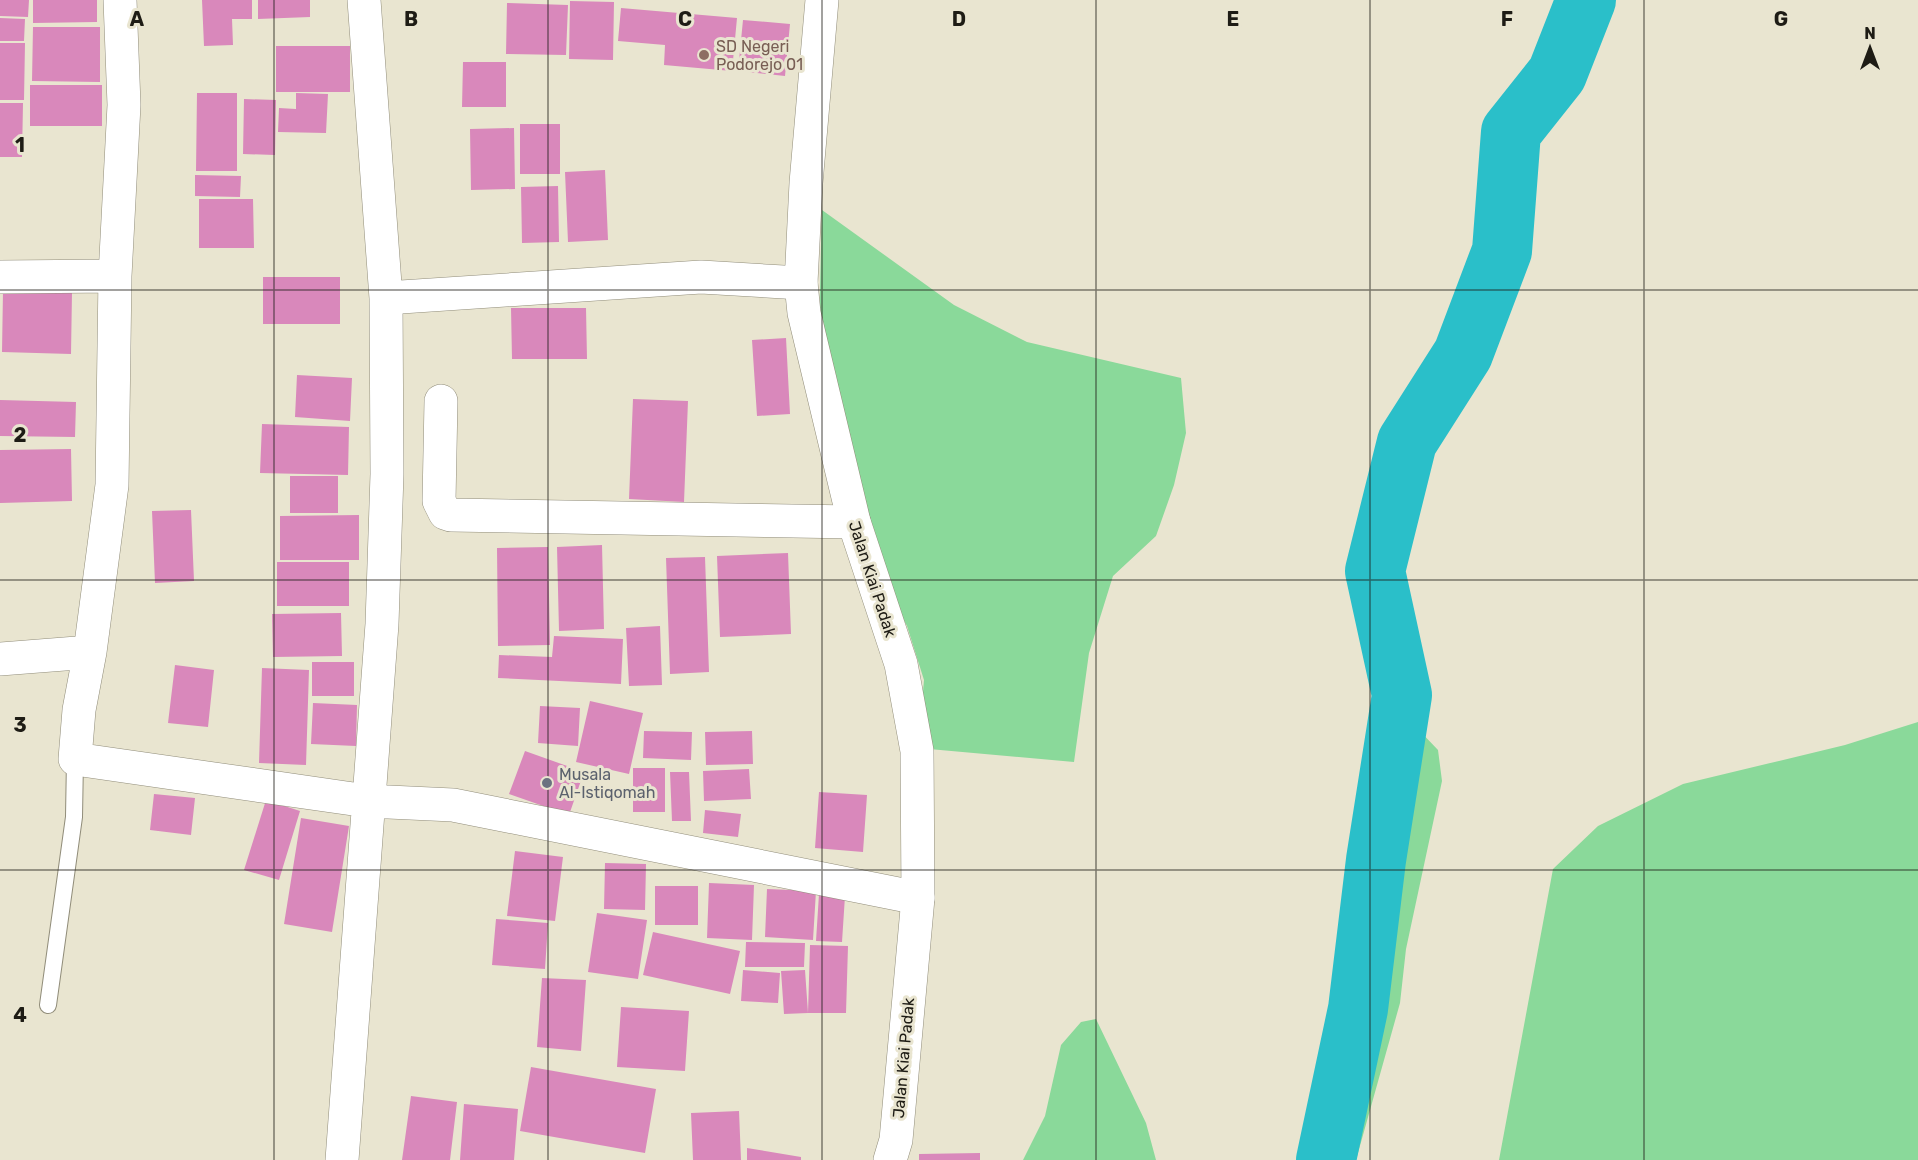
<svg xmlns="http://www.w3.org/2000/svg" width="1918" height="1160" viewBox="0 0 1918 1160" font-family="Rubik,sans-serif">
<rect width="100%" height="100%" fill="#e9e5d0"/>
<!-- green -->
<path fill="#8ad99a" d="M822,210L954,305L1027,342L1181,378L1186,433L1174,485L1156,536L1113,576L1089,653L1074,762L918,748L924,680L907,626L882,581L818,367Z
M1918,722V1160H1499L1553,869L1598,826L1683,784L1845,745Z
M1416,727L1438,750L1442,781L1406,949L1400,1003L1356,1160H1307L1343,999L1372,801Z
M1096,1019L1146,1123L1156,1160H1023L1045,1116L1061,1045L1081,1022Z"/>
<g fill="none" stroke-linecap="round" stroke-linejoin="round">
<!-- river -->
<path stroke="#2abfc9" stroke-width="60" d="M1326,1160L1358,1009L1376,860L1402,695L1375,571L1407,442L1463,354L1502,251L1511,132L1557,74L1586,0"/>
</g>
<!-- building -->
<path fill="#d988bb" d="M0,0H29L28,17L0,16Z
M33,0H97V22L33,23Z
M202,0H252V19H232L233,45L204,46Z
M258,0H310V17L258,19Z
M570,1L614,2L613,60L569,59Z
M507,3L568,5L566,55L506,54Z
M621,8L737,18L732,71L664,65L665,45L618,41Z
M0,18L25,19L24,41H0Z
M743,20L790,24L785,76L738,71Z
M33,27H100V82L32,81Z
M0,43H25L24,100H0Z
M276,46H350V92H276Z
M463,62H506V107H462Z
M30,85H102V126H30Z
M197,93H237V171H196Z
M296,93L328,94L326,133L278,132L279,108L296,109Z
M244,99L276,100L275,155L243,154Z
M0,103H23L22,157H0Z
M520,124H560V174H520Z
M514,128L515,189L471,190L470,129Z
M605,170L608,240L568,242L565,172Z
M195,175L241,176L240,197L195,196Z
M558,186L559,242L522,243L521,187Z
M199,199H253L254,248H199Z
M263,277H340V324H263Z
M3,291L72,292L71,354L2,352Z
M511,308H586L587,359H512Z
M786,338L790,414L757,416L752,340Z
M297,375L352,378L350,421L295,417Z
M633,399L688,401L684,502L629,499Z
M0,400L76,402L75,437L0,436Z
M262,424L349,427L348,475L260,473Z
M71,449L72,501L0,503V450Z
M290,476H338V513H290Z
M191,510L194,581L155,583L152,511Z
M359,515V560H280V516Z
M602,545L604,629L559,631L557,547Z
M548,547L550,645L498,646L497,548Z
M788,553L791,634L720,637L717,556Z
M705,557L709,672L670,674L666,558Z
M277,562H349V606H277Z
M341,613L342,656L273,657L272,614Z
M660,626L662,685L629,686L626,628Z
M554,636L623,639L621,684L498,678L499,655L552,657Z
M312,662H354V696H312Z
M175,665L214,670L208,727L168,723Z
M262,668L309,670L306,765L259,763Z
M590,701L643,713L629,774L576,762Z
M313,703L357,705L356,746L311,744Z
M540,706L580,708L578,746L538,743Z
M644,731L692,732L691,760L643,758Z
M752,731L753,764L706,765L705,732Z
M525,751L584,772L569,815L509,794Z
M633,768H665V812H633Z
M749,769L751,799L704,801L703,771Z
M670,772H689L691,821H672Z
M819,792L867,795L863,852L815,848Z
M154,794L195,798L191,835L150,830Z
M266,800L300,811L279,880L244,870Z
M705,810L741,814L738,837L703,833Z
M301,818L349,826L332,932L284,924Z
M515,851L563,857L555,921L507,916Z
M605,863L646,864L645,910L604,909Z
M709,883L754,885L752,940L707,938Z
M655,886H698V925H655Z
M767,889L816,891L813,940L765,937Z
M819,894L845,896L842,942L816,941Z
M597,913L647,920L638,979L588,972Z
M496,919L548,923L545,969L492,965Z
M653,932L740,951L730,994L643,975Z
M746,942L805,943L804,967H745Z
M810,945L848,946L846,1013H808Z
M743,970L780,973L778,1003L741,1001Z
M805,970L808,1013L784,1014L781,971Z
M542,978L586,980L581,1051L537,1047Z
M621,1007L689,1011L685,1071L617,1067Z
M531,1067L656,1089L645,1153L520,1131Z
M411,1096L457,1102L450,1160H402Z
M464,1104L518,1109L514,1160H460Z
M739,1111L741,1160H693L691,1113Z
M747,1148L801,1157V1160H747Z
M980,1153V1160H919V1154Z"/>
<g fill="none" stroke-linecap="round" stroke-linejoin="round">
<!-- service casing -->
<g stroke="#918d7a" stroke-width="18">
<path id="service" d="M48,1005L74,817L75,759"/>
</g>
<!-- minor casing -->
<g stroke="#918d7a" stroke-width="34">
<path id="minor" d="M120,0L124,105L115,276L112,485L90,652L79,710L75,759L367,801L453,805L918,898
M0,277L115,276
M386,298L701,277L801,283
M441,401L439,501L445,513L451,515L854,522
M0,659L90,652
M342,1160L382,624L387,474L386,298L364,0"/>
</g>
<!-- tertiary casing -->
<g stroke="#918d7a" stroke-width="34">
<path id="tertiary" d="M822,0L806,183L801,283L804,313L854,522L901,664L917,751L918,898L896,1140L890,1160"/>
</g>
<!-- service -->
<use href="#service" stroke="#fff" stroke-width="16"/>
<!-- minor -->
<use href="#minor" stroke="#fff" stroke-width="33"/>
<!-- tertiary -->
<use href="#tertiary" stroke="#fff" stroke-width="33"/>
</g>
<!-- grid -->
<path fill="none" stroke="#1e1c15" stroke-width="1.5" stroke-opacity="0.55" d="M274,0V1160M548,0V1160M822,0V1160M1096,0V1160M1370,0V1160M1644,0V1160M0,290H1918M0,580H1918M0,870H1918"/>
<!-- markers -->
<circle fill="#8d6e63" stroke="#e9e5d0" stroke-width="2" cx="704" cy="55" r="6"/>
<circle fill="#6b7280" stroke="#e9e5d0" stroke-width="2" cx="547" cy="783" r="6"/>
<g text-anchor="middle" stroke-width="6" stroke-linejoin="round" paint-order="stroke">
<!-- education labels -->
<g font-size="16" fill="#785e54" stroke="#e9e5d0" text-anchor="start">
<text x="716" y="52">SD Negeri<tspan x="716" dy="18">Podorejo 01</tspan></text>
</g>
<!-- street labels -->
<g font-size="16" fill="#1e1c15" stroke="#e9e5d0">
<text transform="translate(873 579) rotate(72)" y="6">Jalan Kiai Padak</text>
<text transform="translate(903 1058) rotate(-85)" y="6">Jalan Kiai Padak</text>
</g>
<!-- worship labels -->
<g font-size="16" fill="#5b616d" stroke="#e9e5d0" text-anchor="start">
<text x="559" y="780">Musala<tspan x="559" dy="18">Al-Istiqomah</tspan></text>
</g>
</g>
<g font-size="20" text-anchor="middle" font-weight="bold" fill="#1e1c15" stroke="#e9e5d0" stroke-width="6" stroke-linejoin="round" paint-order="stroke">
<text x="137" y="26">A</text>
<text x="411" y="26">B</text>
<text x="685" y="26">C</text>
<text x="959" y="26">D</text>
<text x="1233" y="26">E</text>
<text x="1507" y="26">F</text>
<text x="1781" y="26">G</text>
<text x="20" y="152">1</text>
<text x="20" y="442">2</text>
<text x="20" y="732">3</text>
<text x="20" y="1022">4</text>
</g>
<!-- north arrow -->
<g transform="translate(1870 48)" stroke="#e9e5d0" stroke-width="4.5" paint-order="stroke">
<path d="M0-4.5L10 22L0 15L-10 22Z" fill="#1e1c15"/>
<text y="-9" font-size="16" font-weight="bold" text-anchor="middle" fill="#1e1c15">N</text>
</g>
</svg>
